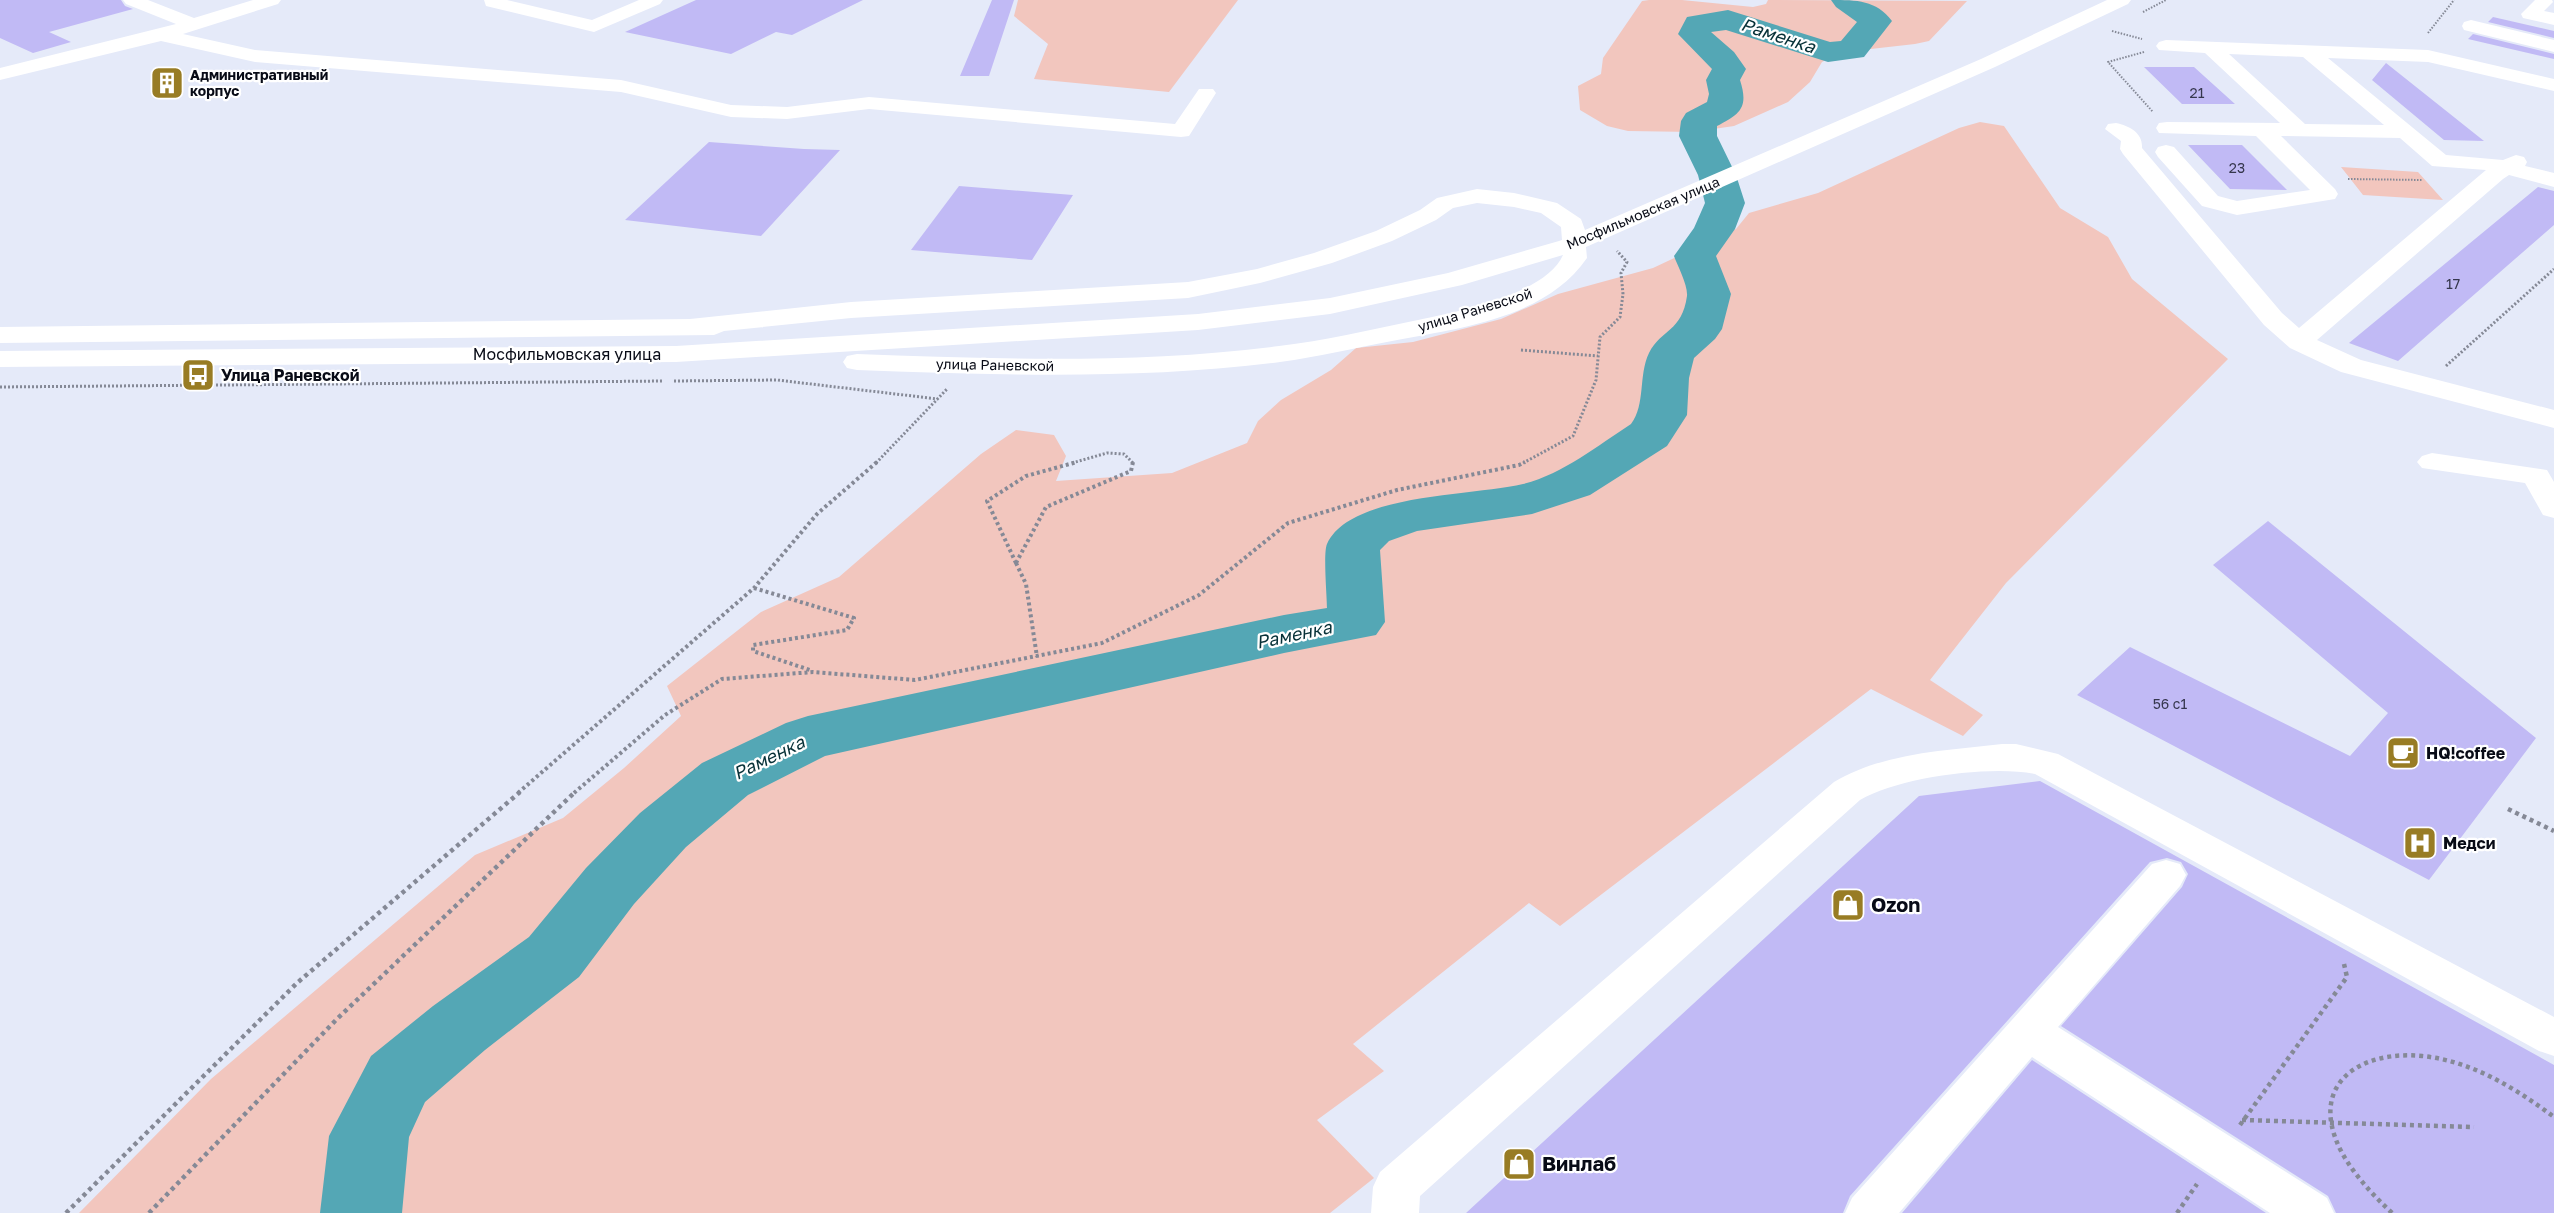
<svg xmlns="http://www.w3.org/2000/svg" width="2554" height="1213" viewBox="0 0 2554 1213" font-family="'Golos Text',sans-serif">
<rect width="100%" height="100%" fill="#e5eaf9"/>
<!-- green -->
<path fill="#f2c6be" d="M1018,0H1238L1169,92L1034,79L1048,44L1014,16Z
M1649,0H1682L1753,7L1766,4L1768,0L1967,1L1929,41L1915,44L1844,52L1832,57L1822,62L1810,82L1788,102L1734,126L1693,132L1628,131L1607,126L1580,110L1578,86L1601,74L1603,58L1642,1Z
M1980,122L2004,126L2060,208L2108,237L2132,279L2228,359L2006,583L1930,680L1983,715L1963,736L1871,689L1560,926L1529,903L1353,1044L1384,1071L1317,1120L1374,1178L1330,1213H79L211,1079L475,855L563,818L624,768L681,716L667,686L761,612L839,577L981,454L1016,430L1054,435L1066,456L1056,481L1172,473L1247,443L1258,421L1281,400L1331,370L1356,348L1413,342L1501,319L1558,294L1653,268L1736,229L1749,213L1818,193L1959,128Z
M2341,167L2418,172L2443,200L2363,195Z"/>
<g fill="none" stroke-linecap="round" stroke-linejoin="round">
<!-- river -->
<path fill="#54a7b5" fill-rule="evenodd" d="M1831,0C1857,0 1876,0 1892,21L1864,57L1828,62L1726,30L1711,32L1734,52L1746,69L1740,80C1749,108 1740,114 1717,126V136L1736,175L1745,203L1735,229L1716,256L1731,294L1722,329L1715,339L1694,358L1689,378L1687,415L1667,446L1590,495L1532,514L1417,531L1389,541L1380,550L1385,622L1376,635L1284,653L825,756L748,795L686,847L634,904L579,977L485,1050L425,1102L409,1137L402,1213H320L329,1136L371,1056L433,1006L529,937L586,868L640,813L702,763L786,723L808,716L1284,615L1327,608C1327,596 1323,553 1327,544C1350,493 1474,496 1523,484C1563,474 1597,446 1631,424C1646,404 1638,376 1649,353C1661,329 1682,332 1687,296C1688,285 1678,267 1674,256L1694,228L1705,203L1698,175L1679,136L1681,121L1686,113L1707,102L1709,94L1706,80L1712,69L1678,34L1687,17L1728,10L1830,42L1841,41L1857,22L1836,7Z"/>
</g>
<!-- building -->
<path fill="#c1baf5" d="M0,0H121L125,6L133,9L49,32L71,42L33,53L0,38Z
M696,0H863L792,35L776,32L731,54L625,32Z
M992,0H1014L989,76H960Z
M2493,17L2554,31V38L2488,22Z
M2473,34L2554,54V59L2468,39Z
M2386,63L2484,141L2444,140L2372,80Z
M2144,67H2194L2235,104H2182Z
M709,142L804,149L840,150L761,236L625,220Z
M2188,145H2242L2287,190L2230,189Z
M959,186L1073,195L1032,260L911,250Z
M2538,187L2554,191V225L2398,361L2349,343Z
M2268,521L2536,738L2429,880L2077,695L2130,647L2350,756L2388,713L2213,565Z
M2040,781L2554,1065V1213H2336L2328,1196L2061,1026L2182,887L2188,874L2181,862L2167,858L2150,862L1850,1196L1843,1213H1466L1919,796Z
M2032,1060L2266,1213H1902Z"/>
<g fill="none" stroke-linecap="round" stroke-linejoin="round">
<!-- path-far3 -->
<path stroke="#858996" stroke-width="2" stroke-dasharray="1.5 1.5" stroke-linecap="butt" d="M2143,12L2166,0
M2112,31L2142,39
M2428,33L2454,0
M2144,52L2108,62L2153,112
M2348,179L2422,180"/>
<!-- path-far2 -->
<path stroke="#858996" stroke-width="3" stroke-dasharray="2 2" stroke-linecap="butt" d="M1521,350L1598,356
M2446,366L2554,269
M674,381L777,380L938,399
M0,387L664,381
M876,463L947,389
M1072,463L1107,453L1124,454L1133,463
M1523,463L1573,436L1596,380L1600,337L1620,317L1623,294L1621,273L1627,262L1617,251"/>
<!-- path-far1 -->
<path stroke="#858996" stroke-width="4" stroke-dasharray="3 3" stroke-linecap="butt" d="M1016,563L1026,584L1037,657
M1016,563L987,501L1026,476L1077,462
M1016,563L1046,507L1131,471L1133,462
M754,588L854,618L847,630L753,645V651L810,670
M518,793L754,588L817,514L877,462
M574,793L665,715L722,679L813,672L915,680L1102,643L1199,595L1288,523L1397,490L1519,465L1525,462"/>
<!-- path -->
<path stroke="#858996" stroke-width="4.5" stroke-dasharray="4 4" stroke-linecap="butt" d="M2508,809L2554,831
M2242,1120L2474,1127
M2240,1125L2347,977L2344,964
M66,1213L297,983L520,792
M149,1213L337,1019L575,792
M2177,1213L2197,1184
M2392,1213C2372,1194 2353,1174 2340,1149C2308,1083 2361,1050 2422,1056C2472,1061 2515,1088 2554,1117"/>
<!-- minor -->
<path fill="#fff" fill-rule="evenodd" d="M123,0H148L194,18L253,0H281L278,4L183,34L255,50L621,80L731,105L787,107L869,97L1175,124L1199,89H1213L1216,93L1189,136L1181,137L869,109L787,119L731,117L621,92L255,62L161,41L0,80V68L176,24L126,4Z
M484,0H507L592,20L639,0H663L660,4L594,32L486,6Z
M2107,0H2131L2128,4L1995,67L1586,247L1587,258C1545,319 1459,328 1392,341C1354,348 1318,357 1280,362C1140,380 997,375 857,370L847,368L843,362L847,356L857,354C997,359 1140,364 1279,346C1324,341 1369,330 1413,321C1452,313 1546,295 1563,255L1462,285L1330,314L1198,330L676,362L0,367V351L676,346L1198,314L1330,298L1448,273L1559,241L1562,240L1561,227L1541,213L1514,207L1477,203L1453,208L1436,220L1392,241L1332,263L1260,283L1188,298L851,318L724,331L714,335L0,343V327L690,319L851,302L1188,282L1257,269L1314,253L1376,231L1420,210L1437,198L1477,189L1514,193L1557,203L1581,219L1585,230L1981,59Z
M2535,0H2552L2553,2L2544,11L2554,13V25L2523,18L2521,14Z
M2471,20L2554,40V52L2464,30L2462,26L2464,22Z
M2166,40L2428,50L2554,79V91L2428,62L2328,58L2446,155L2503,160L2516,155L2524,157L2527,162L2525,166L2554,173V187L2509,175L2503,179L2317,340L2361,360L2554,410V428L2341,372L2290,348L2264,325L2123,154L2120,149L2121,141L2105,129L2108,124L2116,123C2130,126 2143,133 2142,148L2282,313L2299,328L2486,170L2432,166L2400,138L2281,136L2335,189L2338,194L2335,199L2237,215L2202,206L2158,157L2155,152L2158,147L2166,145L2174,147L2218,196L2237,201L2310,190L2256,136L2159,133L2156,128L2159,123L2167,122L2280,123L2205,53L2159,50L2156,46L2159,42ZM2229,54L2303,57L2384,125L2305,124Z
M2432,453L2547,470L2554,482V518L2543,515L2525,483L2422,468L2417,462L2422,456Z
M2002,744H2016L2058,754L2554,1017V1056L2539,1051L2035,774C1991,765 1899,777 1860,800L1420,1196L1419,1213H1371L1373,1187L1380,1172L1834,782C1885,752 1945,751 2002,744Z
M2166,860L2180,864L2186,875L2180,886L2058,1027L2327,1198L2334,1213H2270L2032,1057L1899,1213H1845L1852,1198L2152,864Z"/>
</g>
<!-- icons -->
<defs>
<g id="building-square" transform="scale(1.725)"><rect x="-9" y="-9" width="18" height="18" rx="4" fill="#987c24" stroke="#fff"/><path d="M-4-6H4V6H1V3H-1V6H-4ZM-2.5-4.3h1.7v1.8h-1.7ZM.8-4.3h1.7v1.8H.8ZM-2.5-1h1.7V.8h-1.7ZM.8-1h1.7V.8H.8Z" fill="#fff"/></g>
<g id="bus-square" transform="scale(1.725)"><rect x="-9" y="-9" width="18" height="18" rx="4" fill="#987c24" stroke="#fff"/><path d="M-5-6H5V4H4V6H2V4H-2V6H-4V4H-5ZM-3.5-4V0h7V-4ZM-3.5 1.2v1.5H-2V1.2ZM2 1.2v1.5H3.5V1.2Z" fill="#fff"/></g>
<g id="cafe-square" transform="scale(1.725)"><rect x="-9" y="-9" width="18" height="18" rx="4" fill="#987c24" stroke="#fff"/><path d="M-5.5-4.5H6V0H3Q3 3.5 0 3.5H-2.5Q-5.5 3.5-5.5 0ZM3-3.2v2h1.7v-2ZM-6 4.5H4V6H-6Z" fill="#fff"/></g>
<g id="hospital-square" transform="scale(1.725)"><rect x="-9" y="-9" width="18" height="18" rx="4" fill="#987c24" stroke="#fff"/><path d="M-5-5h3v3.5h4V-5h3V5h-3V1.5h-4V5h-3Z" fill="#fff"/></g>
<g id="shop-square" transform="scale(1.725)"><rect x="-9" y="-9" width="18" height="18" rx="4" fill="#987c24" stroke="#fff"/><path d="M-5-2.5h2.3a2.7 3.5 0 0 1 5.4 0H5L5.5 6h-11ZM-1.5-2.5h3a1.5 2.3 0 0 0-3 0Z" fill="#fff"/></g>
</defs>
<g fill-rule="evenodd">
<use href="#building-square" x="167" y="83"/>
<use href="#bus-square" x="198" y="375"/>
<use href="#cafe-square" x="2403" y="753"/>
<use href="#hospital-square" x="2420" y="843"/>
<use href="#shop-square" x="1848" y="905"/>
<use href="#shop-square" x="1519" y="1164"/>
</g>
<g text-anchor="middle" stroke-width="4.5" stroke-linejoin="round" paint-order="stroke">
<!-- far-poi labels -->
<g font-size="14" font-weight="bold" fill="#080b16" stroke="#fff" text-anchor="start">
<text x="190" y="80">Административный<tspan x="190" dy="16">корпус</tspan></text>
</g>
<!-- number labels -->
<g font-size="14" fill="#36374e">
<text x="2197" y="98">21</text>
<text x="2237" y="173">23</text>
<text x="2453" y="289">17</text>
<text x="2170" y="709">56 с1</text>
</g>
<!-- far-street labels -->
<g font-size="14" fill="#080b16" stroke="#fff">
<text transform="translate(1643 213) rotate(-23)" y="5">Мосфильмовская улица</text>
<text transform="translate(1475 310) rotate(-17)" y="5">улица Раневской</text>
<text transform="translate(995 365) rotate(1)" y="5">улица Раневской</text>
</g>
<!-- street labels -->
<g font-size="16" fill="#080b16" stroke="#fff">
<text x="567" y="360">Мосфильмовская улица</text>
</g>
<!-- poi labels -->
<g font-size="16" font-weight="bold" fill="#080b16" stroke="#fff" text-anchor="start">
<text x="221" y="381">Улица Раневской</text>
<text x="2426" y="759">HQ!coffee</text>
<text x="2443" y="849">Медси</text>
</g>
<!-- water labels -->
<g font-size="18" font-style="italic" fill="#063037" stroke="#fff">
<text transform="translate(1778 36) rotate(18)" y="6">Раменка</text>
<text transform="translate(1294 635) rotate(-12)" y="6">Раменка</text>
<text transform="translate(769 758) rotate(-26)" y="6">Раменка</text>
</g>
<!-- near-poi labels -->
<g font-size="20" font-weight="bold" fill="#080b16" stroke="#fff" text-anchor="start">
<text x="1871" y="912">Ozon</text>
<text x="1542" y="1171">Винлаб</text>
</g>
</g>
</svg>
